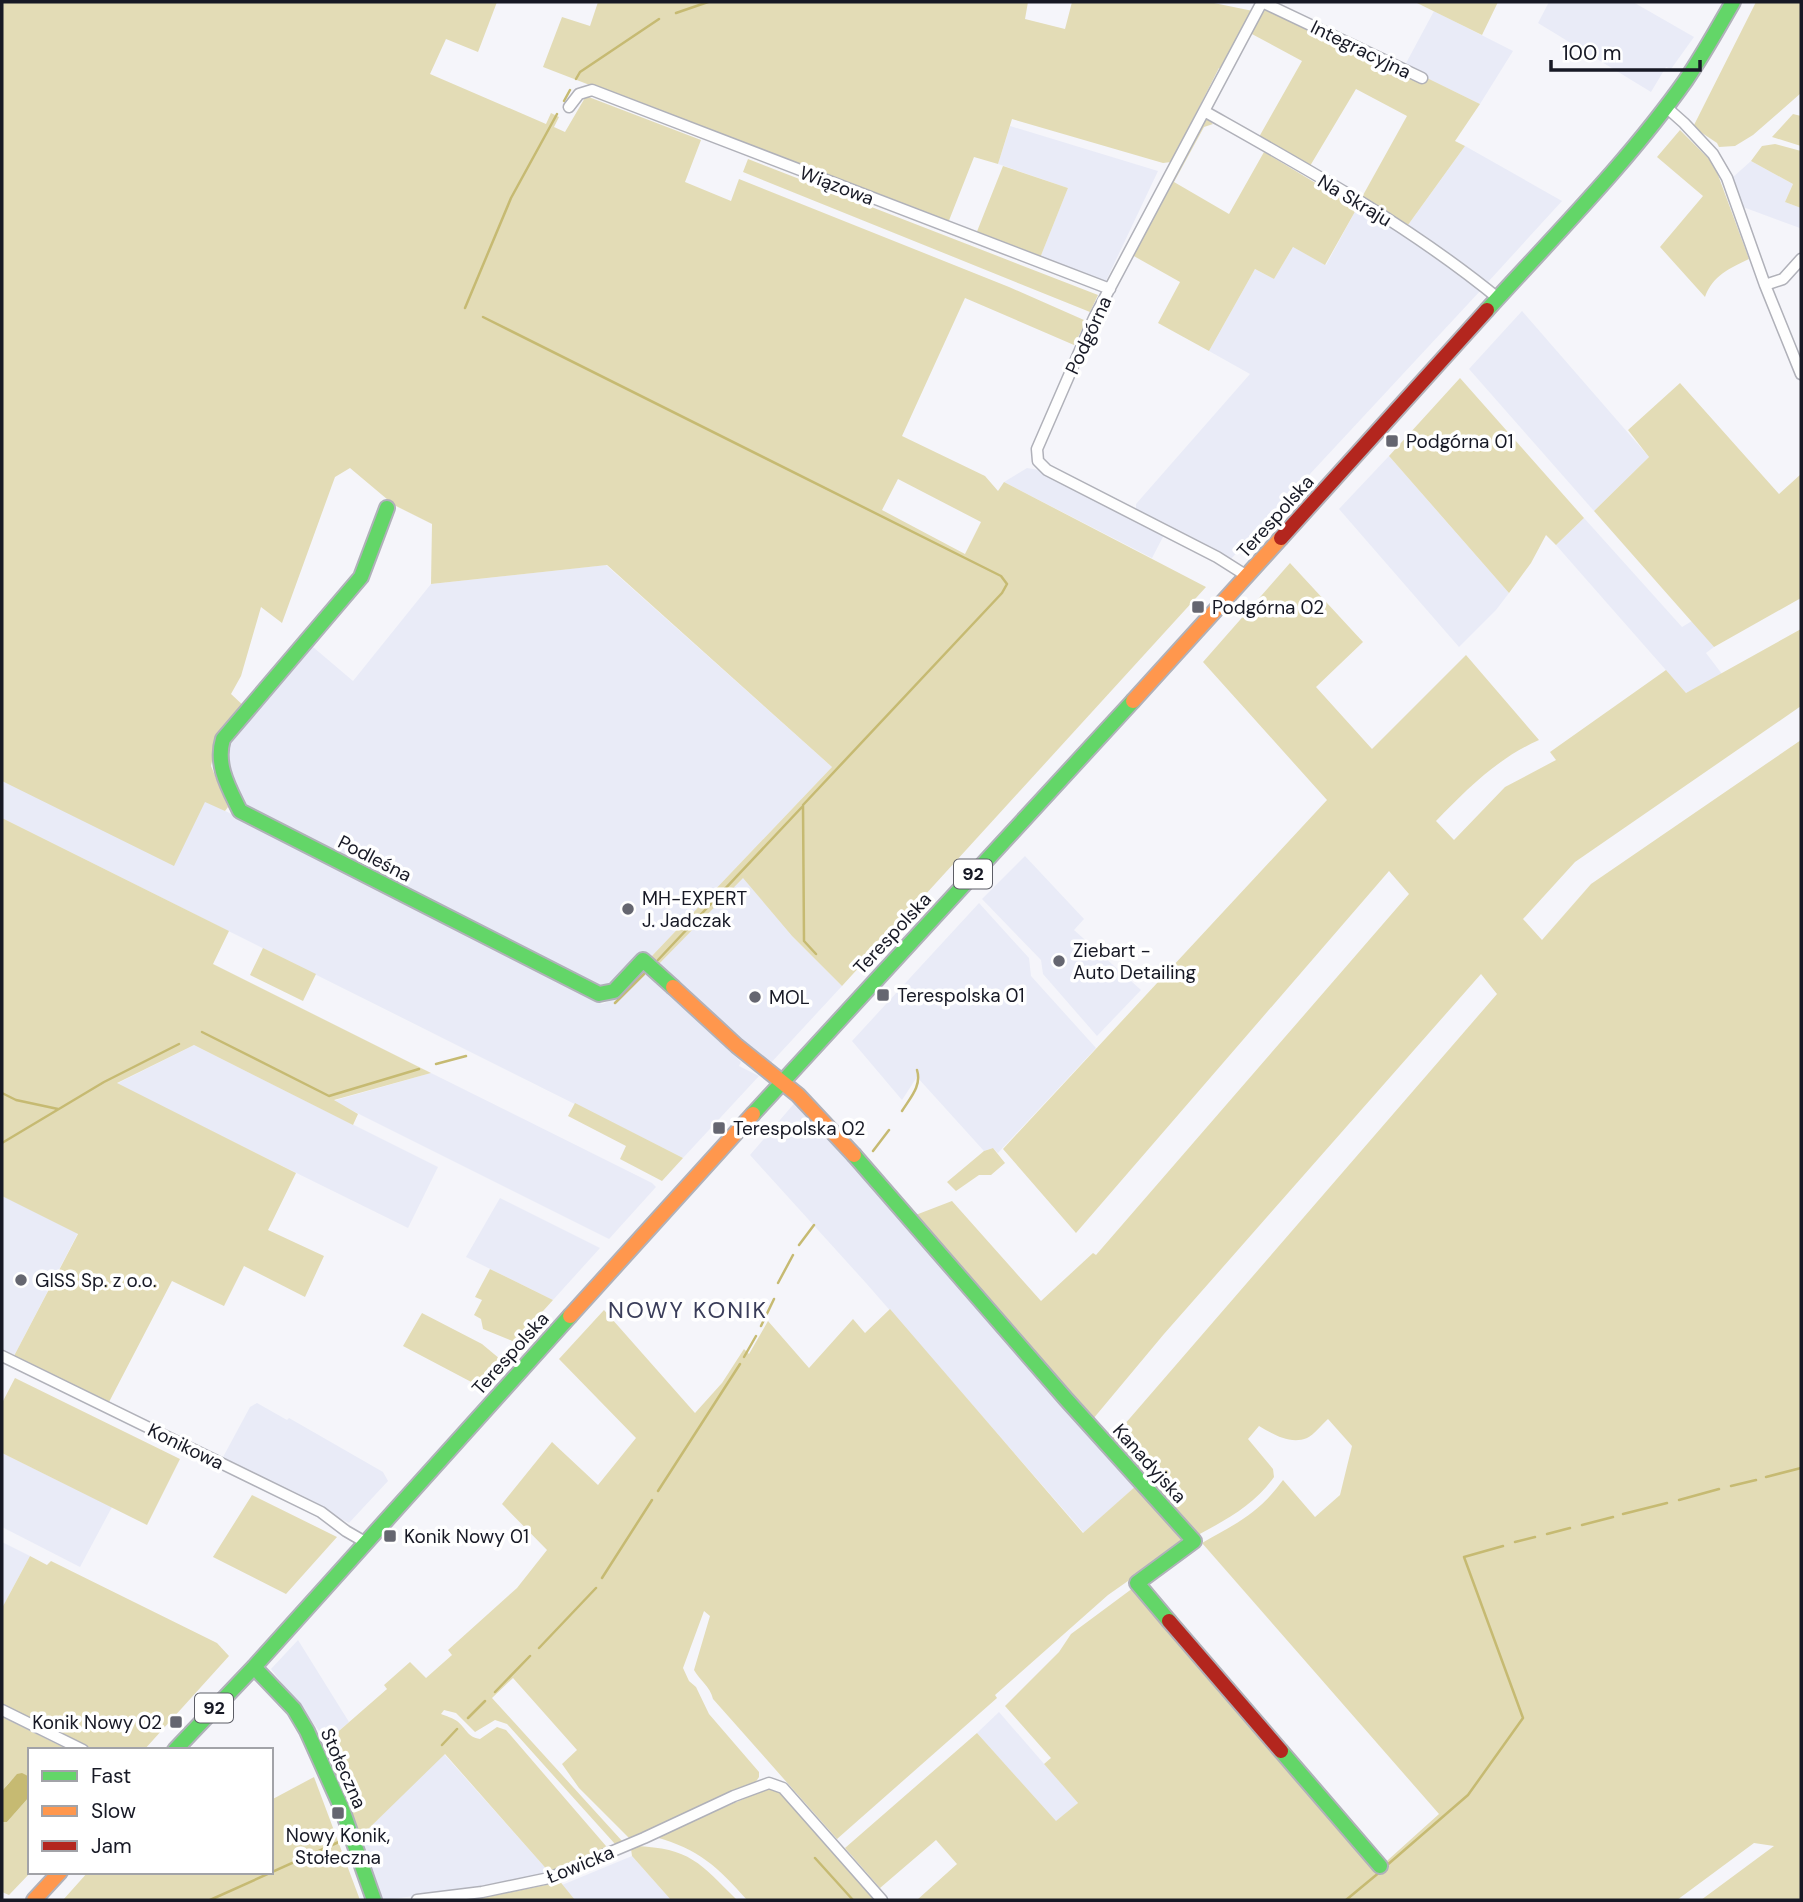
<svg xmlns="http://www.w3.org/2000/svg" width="1803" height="1902" viewBox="0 0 1803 1902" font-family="'DM Sans',sans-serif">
<rect width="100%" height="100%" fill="#f5f5fa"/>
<!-- built -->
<path fill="#e9ebf7" d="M1549,2H1633L1694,37L1671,69L1666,67L1651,92L1538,23Z
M1434,11L1513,51L1480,104L1404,67Z
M1010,126L1158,171L1105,283L1040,258L1068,188L998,164Z
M1465,146L1562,201L1488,282L1408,225Z
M1751,161L1793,184L1785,202L1801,208L1800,228L1743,207L1732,178Z
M1357,208L1403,234L1481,290L1231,559L1136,510V504L1250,374L1209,351L1255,269L1274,279L1293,247L1326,265Z
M1522,311L1649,457L1594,511L1469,369Z
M1389,456L1509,593L1496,610L1459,647L1339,509Z
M1027,468L1039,470L1164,535L1152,558L1004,482Z
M1584,518L1682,627L1692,621L1714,647L1706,653L1722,674L1686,693L1556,545Z
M606,565L832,767L650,958L644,952L616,982L600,987L245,807L224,757L226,748L313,647L353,681L431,584Z
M2,780L206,801L602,1004L610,1001L643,970L741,1062L739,1066L759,1076L683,1158L2,818Z
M1025,856L1084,919L1074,930L1141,990L1097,1036L1043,974L1041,960L982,899Z
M743,877L792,936L842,986L768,1066L658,965Z
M979,903L1029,958L1031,976L1096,1048L998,1153L993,1148L984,1151L917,1077L902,1100L852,1041Z
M194,1045L438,1167L408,1228L116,1084Z
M431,1073L652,1183L656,1187L609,1239L333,1101Z
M798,1099L1137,1485L1084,1533L866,1283L750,1155Z
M3,1195L78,1233L14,1356L2,1350Z
M500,1198L600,1248L553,1300L466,1257Z
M257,1403L287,1420L289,1418L383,1472L388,1481L349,1523L222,1459L250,1407Z
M2,1453L112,1507L80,1567L2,1527Z
M2,1542L30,1556L2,1608Z
M298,1640L349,1722L327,1741L271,1669Z
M999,1712L1078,1803L1056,1822L977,1733Z
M444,1754L550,1873L464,1890L382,1900L360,1837Z
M632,1856L671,1900H575L562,1885Z"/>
<!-- green -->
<path fill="#e3dcb6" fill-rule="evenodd" d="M2,2H497L478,52L446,39L430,74L546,124L551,113L559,117L554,127L565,132L586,96L701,140L685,182L731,201L739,179L1009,287L1084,320L1085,324L1074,345L965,298L902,436L985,476L998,491L1004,482L1206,587L842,986L792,936L743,878L658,965L650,958L832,767L607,565L431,584L432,524L394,505L350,468L335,477L282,623L261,607L241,676L231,694L246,708L216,741L211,766L228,807L225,811L205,802L174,866L2,781ZM898,479L981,522L965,554L882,510Z
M598,2H1028L1025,19L1065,29L1072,2H1209L1253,11L1223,69L1219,68L1171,162L1163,163L1012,119L998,164L974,157L948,223L543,67L562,17L590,26Z
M1415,2H1498L1482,35Z
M1756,2H1801V93L1753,135L1735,146L1719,147L1717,143L1693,127Z
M1265,10L1424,83L1427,78L1480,104L1455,141L1465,146L1408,225L1362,197L1407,116L1356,89L1310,166L1259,137L1302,61L1250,33Z
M1793,114L1801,116V146L1772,137Z
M1207,119L1213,124L1204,127L1174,182L1229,214L1264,152L1357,208L1325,265L1293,247L1274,279L1255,269L1209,351L1158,323L1180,282L1132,255L1203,120Z
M1680,130L1714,164L1749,259C1729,269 1713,275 1705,297L1660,247L1703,196L1657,157Z
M1775,144L1801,151V208L1785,202L1793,184L1751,161L1762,146Z
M748,159L1098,295L1090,312L743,172Z
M1003,166L1068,188L1040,258L976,234Z
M1460,378L1584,518L1556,545L1546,535L1531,563L1509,593L1389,456Z
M1680,383L1779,494L1801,474V598L1714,647L1594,511L1649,457L1628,430Z
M1290,563L1363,642L1316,687L1372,749L1466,655L1539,740C1498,758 1467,789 1436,821L1454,840L1505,787L1556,760L1550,752L1666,670L1686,693L1801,629V706L1575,862L1523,919L1542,940L1591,884L1801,740V1900H1701L1774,1846L1754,1843L1677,1900H917L957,1864L936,1840L880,1888L845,1848L977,1733L1056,1821L1078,1803L1044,1764L1051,1758L1005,1706L1059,1652L1071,1634L1133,1588L1378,1869L1439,1814L1202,1543C1237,1523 1258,1514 1283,1480L1315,1517L1340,1495L1352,1446L1328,1419C1322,1424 1314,1435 1307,1438C1290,1445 1273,1434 1259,1426L1248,1439L1273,1469L1274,1477C1254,1505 1226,1520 1196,1536L1111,1440L1497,994L1481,974L1164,1334L1093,1419L913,1216L952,1201L1041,1301L1093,1253L1096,1255L1409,894L1389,871L1076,1233L1003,1149L1327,800L1203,662Z
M2,818L229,931L213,964L431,1073L334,1100L358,1114L353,1125L194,1045L117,1083L296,1173L268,1230L324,1256L305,1297L244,1266L224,1306L172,1281L109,1402L14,1356L78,1234L2,1196Z
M263,948L316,974L303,1001L250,975Z
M575,1103L683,1158L662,1181L620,1159L626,1146L568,1116Z
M993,1148L1005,1163L991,1175H979L956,1191L947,1182L984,1151Z
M490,1269L553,1300L515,1342L483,1329L481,1319L474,1315L482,1300L475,1297Z
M890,1309L1083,1533L1137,1485L1185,1541L1108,1595L995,1695L997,1698L837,1839L713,1699C710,1686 700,1681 694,1670L710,1616L704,1611L683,1668L689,1681L696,1687L709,1714L759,1772V1777L753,1786L630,1839L579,1788L562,1764L577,1750L513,1678L492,1698L623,1842L622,1844H615L507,1724L495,1720L475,1732L456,1713L444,1710L441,1714C446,1716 453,1718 457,1721C467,1729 467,1737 480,1739L497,1727L506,1730L606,1846L605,1851L550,1873L445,1754L360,1837L324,1744L387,1689L384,1685L410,1662L426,1678L452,1655L448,1650L517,1588L547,1550L502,1504L552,1442L598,1485L636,1438L559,1359L604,1310L695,1413L722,1383L744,1349L749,1354L768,1321L809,1368L853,1319L865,1333Z
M422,1313L482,1344L500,1359L477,1385L403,1346Z
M15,1378L180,1459L147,1525L2,1453V1403Z
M252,1495L337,1537L286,1594L213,1557Z
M30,1556L47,1565L51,1561L217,1643L229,1656L144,1750H94L2,1704V1608Z
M2,1717L69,1750H30V1777C16,1770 11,1781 2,1791Z
M314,1777L360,1900H63L88,1872H271V1800Z
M775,1788L782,1791L880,1900H747C718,1867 699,1849 655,1837L767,1789Z
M30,1796L31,1872L9,1895L2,1892V1822H7Z
M635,1846C690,1848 700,1863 737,1900H671L632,1856L631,1849Z
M558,1879L575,1900H472L546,1885Z"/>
<!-- water -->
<path fill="#c6ba72" d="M22,1773L30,1777V1796L7,1822H2V1791L17,1774Z"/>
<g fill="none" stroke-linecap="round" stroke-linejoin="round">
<!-- stream -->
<path stroke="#c6ba72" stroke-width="2.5" d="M676,13L708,2
M576,79L580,72L659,19
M564,101L570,90
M465,308L511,198L557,114
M483,317L1001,576L1007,584L1002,593L803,805L804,941L816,954
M658,960L802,807
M615,1003L644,974
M202,1032L329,1096L419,1069
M436,1064L466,1056
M2,1093L16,1100L58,1109
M902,1111C910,1098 922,1086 917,1070
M2,1143L104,1082L179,1044
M873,1151L889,1130
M799,1245L814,1225
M778,1283L793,1255
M761,1326L774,1299
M744,1357L756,1336
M1766,1477L1801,1468
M1731,1486L1756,1480
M658,1491L740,1364
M1679,1500L1719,1489
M1623,1514L1667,1503
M1582,1525L1613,1517
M1547,1534L1570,1528
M1515,1542L1535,1537
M602,1578L652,1500
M539,1648L596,1588
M495,1692L530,1656
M468,1718L485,1701
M442,1745L457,1729
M815,1858L853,1900
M1386,1866L1468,1795L1523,1718L1464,1557L1503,1546
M210,1900L341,1841
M1346,1900L1381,1871"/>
<!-- street casing -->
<g stroke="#b0b1b9" stroke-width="13">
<path id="street" d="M1262,2L1422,78
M569,107L579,94L592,90L1110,289
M1666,107L1684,123L1713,154L1727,178L1765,285L1801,374
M1204,111C1305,168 1409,225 1499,299
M1765,285L1783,279L1801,259
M1247,576L1217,557L1047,470L1038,461L1037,449L1094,318L1262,2
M2,1356L321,1512L346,1531L365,1542
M2,1710L83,1750
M417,1900L482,1892L549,1878L644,1838L734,1796L769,1783L783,1788L882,1900"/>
</g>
<!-- fast casing -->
<g stroke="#b0b1b9" stroke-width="18">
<path id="fast" d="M1487,310C1555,235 1628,162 1686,80C1703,55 1718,28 1733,2
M387,508L361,577L223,739C215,765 229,788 240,811L599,994L614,991L643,960L673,987
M753,1114L1133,701
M854,1155L1066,1399L1194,1541L1137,1583L1169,1621
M254,1667L294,1709L307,1731L342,1809L374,1900
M175,1750L254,1667L570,1316
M1281,1751L1380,1866"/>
</g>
<!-- slow casing -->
<g stroke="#b0b1b9" stroke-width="18">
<path id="slow" d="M1133,701L1281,538
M673,987L737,1046L798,1095L854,1155
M570,1316L753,1114
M34,1900L60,1872"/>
</g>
<!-- jam casing -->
<g stroke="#b0b1b9" stroke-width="18">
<path id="jam" d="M1281,538L1487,310
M1169,1621L1281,1751"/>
</g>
<!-- street -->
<use href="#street" stroke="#fefefe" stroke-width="10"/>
<!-- fast -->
<use href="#fast" stroke="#63d668" stroke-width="14"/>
<!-- slow -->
<use href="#slow" stroke="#ff974d" stroke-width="14"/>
<!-- jam -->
<use href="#jam" stroke="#b3261e" stroke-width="14"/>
</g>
<!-- markers -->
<g fill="#656670" stroke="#fff" stroke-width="2.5">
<rect x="1385" y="434" width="14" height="14" rx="3.5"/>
<rect x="1191" y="600" width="14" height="14" rx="3.5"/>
<circle cx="628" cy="909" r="7"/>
<circle cx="1059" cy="961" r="7"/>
<rect x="876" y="988" width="14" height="14" rx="3.5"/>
<circle cx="755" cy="997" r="7"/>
<rect x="712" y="1121" width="14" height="14" rx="3.5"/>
<circle cx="21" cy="1280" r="7"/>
<rect x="383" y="1529" width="14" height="14" rx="3.5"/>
<rect x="169" y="1715" width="14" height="14" rx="3.5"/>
<rect x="331" y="1806" width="14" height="14" rx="3.5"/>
</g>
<g text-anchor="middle" stroke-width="7" stroke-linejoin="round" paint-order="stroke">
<!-- shield labels -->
<g fill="#fff" stroke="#5d5e66" stroke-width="2">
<rect x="954" y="859.5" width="38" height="29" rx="5"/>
<rect x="195" y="1693.5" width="38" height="29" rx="5"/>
</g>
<g font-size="18" font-weight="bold" fill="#171925">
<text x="973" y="880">92</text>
<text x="214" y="1714">92</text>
</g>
<!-- street labels -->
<g font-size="19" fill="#171925" stroke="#fff">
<text transform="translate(1361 49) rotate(26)" y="7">Integracyjna</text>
<text transform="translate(837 185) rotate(21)" y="7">Wiązowa</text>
<text transform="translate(1355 200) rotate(31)" y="7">Na Skraju</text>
<text transform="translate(1088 335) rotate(-65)" y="7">Podgórna</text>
<text transform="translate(1275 516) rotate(-48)" y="7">Terespolska</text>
<text transform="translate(375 858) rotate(27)" y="7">Podleśna</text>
<text transform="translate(892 933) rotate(-47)" y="7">Terespolska</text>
<text transform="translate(510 1353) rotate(-48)" y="7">Terespolska</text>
<text transform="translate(186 1446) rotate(26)" y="7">Konikowa</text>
<text transform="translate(1150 1463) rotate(48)" y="7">Kanadyjska</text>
<text transform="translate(344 1768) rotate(66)" y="7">Stołeczna</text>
<text transform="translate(580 1864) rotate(-22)" y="7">Łowicka</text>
</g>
<!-- poi labels -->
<g font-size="19" fill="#171925" stroke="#fff" text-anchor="start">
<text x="1406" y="448">Podgórna 01</text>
<text x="1212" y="614">Podgórna 02</text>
<text x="642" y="905">MH-EXPERT<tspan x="642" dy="22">J. Jadczak</tspan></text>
<text x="1073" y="957">Ziebart -<tspan x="1073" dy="22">Auto Detailing</tspan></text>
<text x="897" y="1002">Terespolska 01</text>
<text x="769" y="1004">MOL</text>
<text x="733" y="1135">Terespolska 02</text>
<text x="35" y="1287">GISS Sp. z o.o.</text>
<text x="404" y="1543">Konik Nowy 01</text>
<text x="162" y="1729" text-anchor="end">Konik Nowy 02</text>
<text x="338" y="1842" text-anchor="middle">Nowy Konik,<tspan x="338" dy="22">Stołeczna</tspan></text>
</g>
<!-- quarter labels -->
<g font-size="23" letter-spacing="2" fill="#3a3d5a" stroke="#fff">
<text x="688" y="1318">NOWY KONIK</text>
</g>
</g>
<!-- border -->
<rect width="1803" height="1902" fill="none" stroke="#171925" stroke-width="7"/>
<!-- legend -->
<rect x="28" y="1748" width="245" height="126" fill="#ffffff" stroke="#a2a3a8" stroke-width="2"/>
<rect x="42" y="1771" width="35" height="10" fill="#63d668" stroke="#a2a3a8" stroke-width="2"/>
<text x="91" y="1783" font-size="21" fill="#171925">Fast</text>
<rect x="42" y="1806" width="35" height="10" fill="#ff974d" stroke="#a2a3a8" stroke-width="2"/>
<text x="91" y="1818" font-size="21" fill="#171925">Slow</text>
<rect x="42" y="1841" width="35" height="10" fill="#b3261e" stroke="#a2a3a8" stroke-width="2"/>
<text x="91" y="1853" font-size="21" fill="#171925">Jam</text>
<!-- scale -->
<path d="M1551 60v10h149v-10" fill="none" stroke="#171925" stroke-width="3.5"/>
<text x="1562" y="60" font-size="21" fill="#171925" stroke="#ffffff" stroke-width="5" paint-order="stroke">100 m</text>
</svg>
